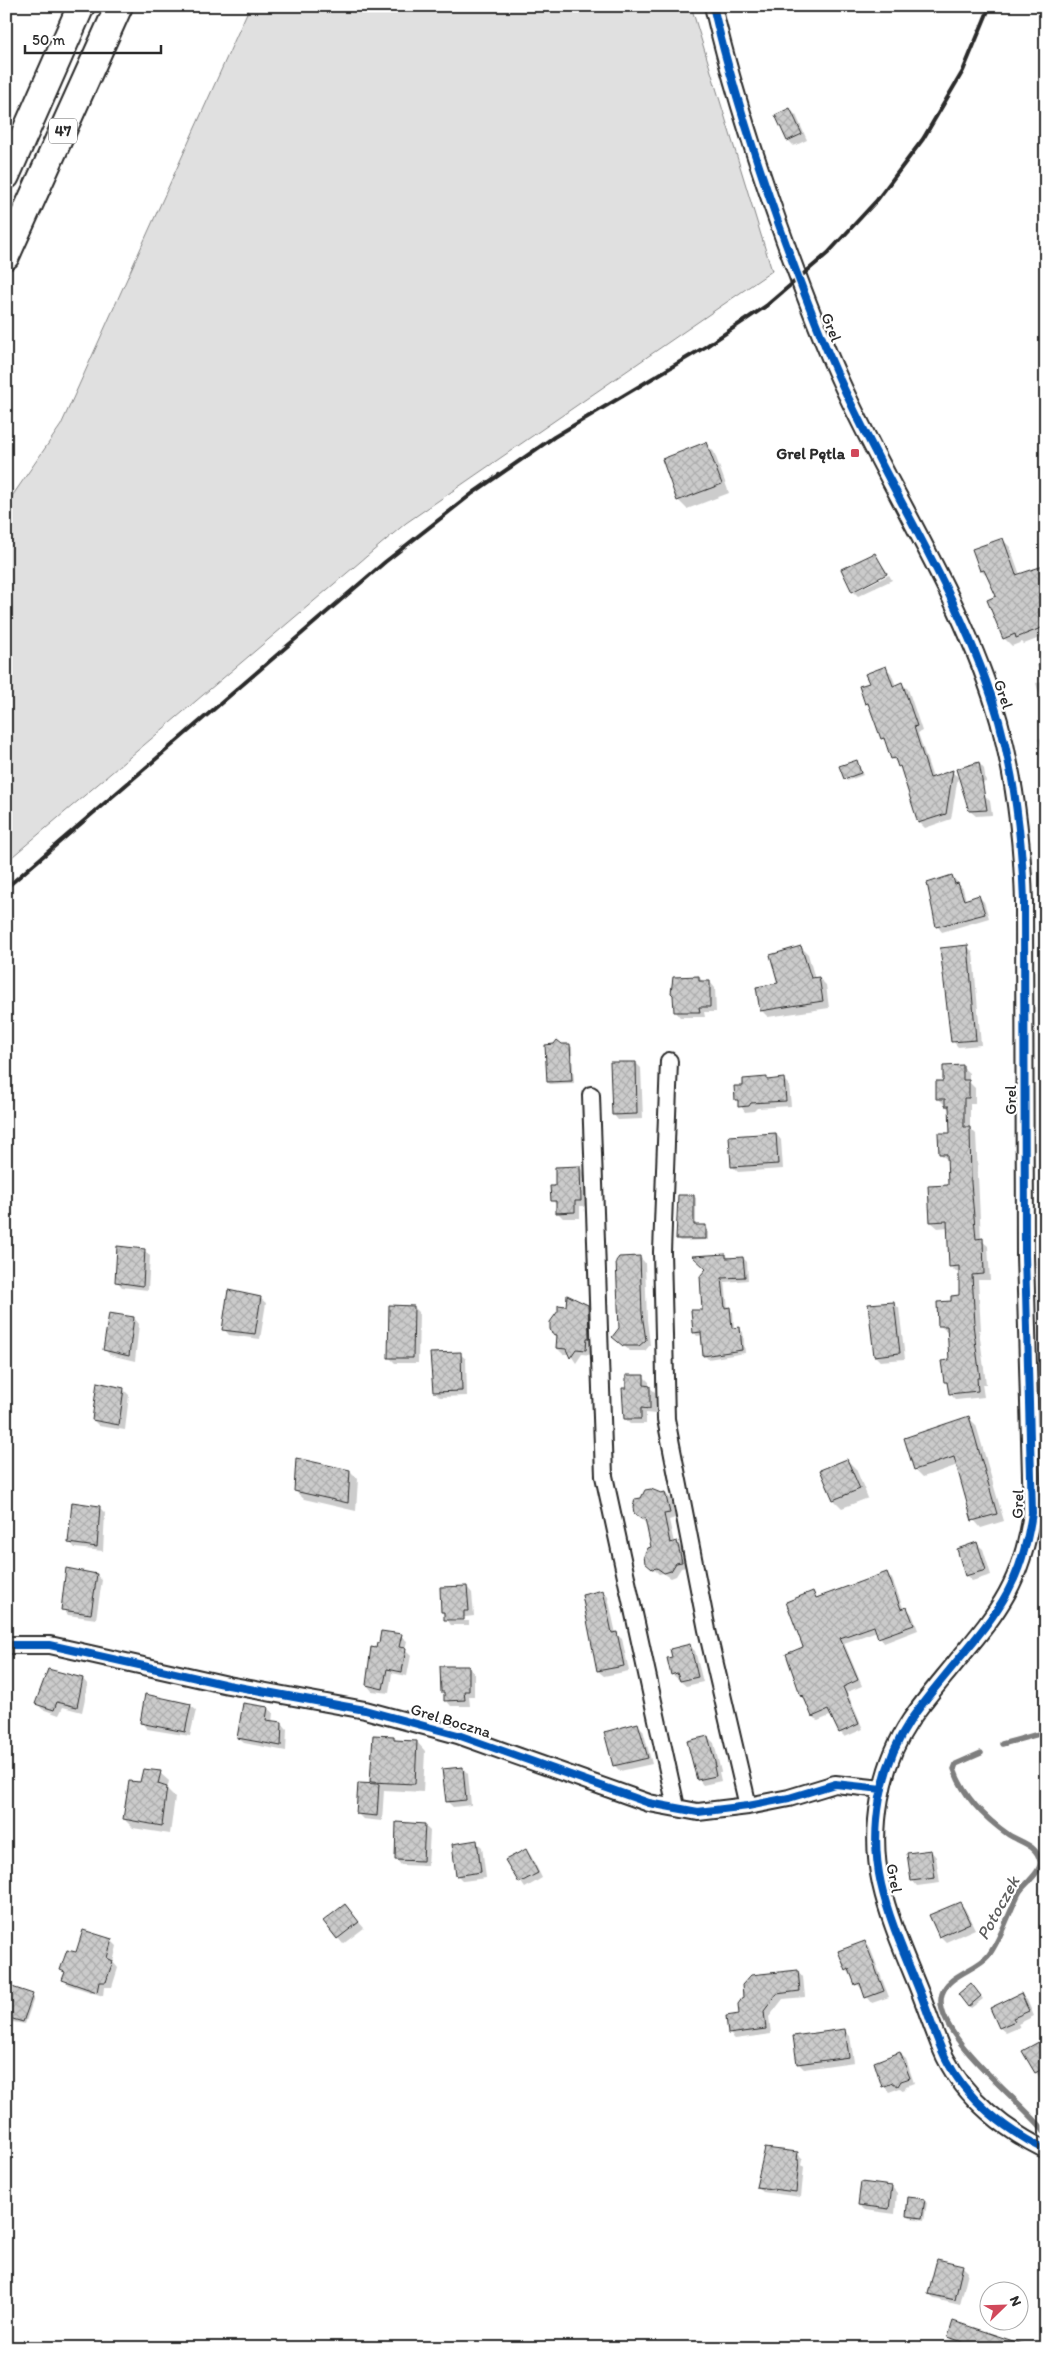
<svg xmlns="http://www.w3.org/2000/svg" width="1052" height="2354" viewBox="0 0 1052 2354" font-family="Itim,sans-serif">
<defs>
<pattern id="building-cross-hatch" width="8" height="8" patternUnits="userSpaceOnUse" patternTransform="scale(1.25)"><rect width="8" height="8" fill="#cbcbcb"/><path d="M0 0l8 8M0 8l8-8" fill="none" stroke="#aeaeae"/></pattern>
</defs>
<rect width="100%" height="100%" fill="#fff"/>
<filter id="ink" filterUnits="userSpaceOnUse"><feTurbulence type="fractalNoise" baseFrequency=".02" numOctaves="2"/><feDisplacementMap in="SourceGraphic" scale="10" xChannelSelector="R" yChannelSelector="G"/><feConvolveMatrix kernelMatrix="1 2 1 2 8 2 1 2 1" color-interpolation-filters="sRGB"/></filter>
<g filter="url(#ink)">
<!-- green -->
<path fill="#e0e0e0" stroke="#868686" d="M250,6H691L772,271L406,523L6,862V505L61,425Z"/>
<!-- shadow -->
<path fill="#0003" d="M790,110L796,115L807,140L794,146L788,140Z
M706,444L714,452L729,493L687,509L678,500Z
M1003,540L1010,547L1020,575L1046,566V646L1042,637L1024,644L1022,642L1012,646L1004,638L997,597L989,578L981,571Z
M875,555L888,573L853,590Z
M889,575L892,580L858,596L854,592Z
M1046,662V703L1040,697L1036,683L1042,682L1037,665Z
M886,668L891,673L896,686L902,684L908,689L922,731L918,733L933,778L952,772L958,777L951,819L925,828L919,822L902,769L892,758L888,744L882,738L871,708L866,703L871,683Z
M1046,724V760L1038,739L1045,737L1041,725Z
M856,761L863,775L847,781L845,778Z
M979,763L984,769L986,782L967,787Z
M984,795L990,801L992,815L976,816L970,811Z
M1046,813V829L1043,826L1041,814Z
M952,876L963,889L966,900L979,897L984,902L989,918L942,932L938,927L928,883Z
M967,946L973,952L981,1045L958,1047L953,1041Z
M801,947L808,954L815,979L819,978L826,985L829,1008L768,1017L761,1010L780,984Z
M699,977L703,982H710L715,988L716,1012H704L705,1017H680L675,1011Z
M561,1045H569L572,1047L574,1083L550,1084L548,1082Z
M636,1063L641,1068L643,1119L618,1120L613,1114Z
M962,1067L969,1073V1082L975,1088V1104H970V1128L976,1134L981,1240L988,1246L990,1280H978L981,1330H979L986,1384H982L984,1397L956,1400L950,1394L949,1386L945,1382L950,1361L948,1332L940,1326L952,1302L960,1297V1272H956L950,1266L948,1227L938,1228L931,1222L949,1186L948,1160L940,1154L952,1134L950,1110L938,1098L945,1082Z
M767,1079L769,1081L784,1080L789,1085L791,1106L757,1108L754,1111L745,1112L736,1099L744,1087Z
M776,1134L781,1140L783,1169L738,1172L732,1166Z
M580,1168L585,1173L586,1206H580V1218H563L557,1212V1205L552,1200L557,1188Z
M693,1196L696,1198V1226H705L708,1229V1240L680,1241L677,1238Z
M144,1250L150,1256L148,1290L122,1287L117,1281Z
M726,1255L730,1259L743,1258L747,1262L748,1280L725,1282L728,1309L733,1312L734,1329H739L743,1332L745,1353L708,1359L704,1355L703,1335L697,1336L694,1332Z
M640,1257L645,1263L647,1320L650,1345L645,1351H630L619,1342Z
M260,1298L266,1303L260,1339L229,1335L224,1329Z
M893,1303L899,1308L905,1359L880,1361L875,1356Z
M587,1306L593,1312L591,1355L582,1354L576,1363L570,1354H563L557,1348L558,1338L553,1333L567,1307Z
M414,1307L419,1312L418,1363H395L389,1357Z
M110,1314L134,1318L139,1324L135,1361L110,1355L105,1350Z
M460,1354L466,1359L467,1396L440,1397L434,1391Z
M643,1376L649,1382V1387L655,1392V1414L646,1413V1424H630L625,1419Z
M123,1389L129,1395L125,1430L99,1426L93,1420Z
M969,1418L976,1425L1004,1521L981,1528L974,1520L958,1465L923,1477L915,1469Z
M847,1460L856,1469L868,1498L842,1508L834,1500L822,1471Z
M350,1471L358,1479L356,1511L304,1499L295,1491Z
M665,1493L671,1499L675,1518L669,1520L674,1543H676L682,1548L686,1567L681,1568L676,1576L671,1578L663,1573L659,1574L653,1568V1548L647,1524L641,1519L660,1494Z
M100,1508L105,1513L103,1551L75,1548L70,1542Z
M977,1544L983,1549L991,1575L972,1581L967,1576L958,1550Z
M887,1573L892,1579L904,1610L907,1609L912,1614L918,1630L884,1643L877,1631L844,1643L862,1686L847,1692L863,1729L845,1737L840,1732L832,1715L818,1721L813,1716L802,1696L787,1654L804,1648L813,1593L818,1599Z
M96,1575L102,1580L96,1619L68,1615L63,1609Z
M467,1587L472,1593L474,1616L449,1619V1621H469V1625H451L442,1612Z
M603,1591L608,1597L616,1634L622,1639L629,1671L604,1676L598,1671L584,1596Z
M401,1636L407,1641L405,1649L411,1655L407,1676L392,1673L389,1693L372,1691L367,1685L377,1649Z
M689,1645L695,1651L703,1682L686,1686L672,1674L674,1658Z
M468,1667L474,1673V1696H469L470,1706H451L446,1700L445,1694L442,1691Z
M83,1679L88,1685L82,1712L63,1707L59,1715L42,1709L37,1703Z
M190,1705L196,1710L190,1736L147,1729L142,1723Z
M267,1708L273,1713L272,1722L282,1723L287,1729L286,1751L244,1743L238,1738Z
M637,1724L643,1730L652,1764L620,1771L614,1765Z
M394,1737L398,1742H417L425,1751L423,1792L384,1790L382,1821L363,1819L358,1814L375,1785L371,1782Z
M708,1737L714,1743L721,1772H719L721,1781L703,1785L698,1779Z
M463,1768L468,1774L471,1805L453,1807L447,1801Z
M160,1773L169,1781L167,1789L175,1797L170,1834L133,1828L124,1819L141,1784Z
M424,1825L430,1831L428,1866L401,1865L396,1859Z
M476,1842L482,1847L486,1878L463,1881L457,1875Z
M526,1850L531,1856L542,1878L525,1888L507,1861Z
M931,1851L936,1857L940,1883L917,1886L912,1880Z
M960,1903L965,1909L975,1929L946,1942L940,1936Z
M345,1906L364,1928L343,1944L338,1938Z
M111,1940L117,1946L113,1962L118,1968L112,1987H104L103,1996L69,1985L63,1979L66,1974L61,1969L77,1953Z
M865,1942L870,1948L889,1997L872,2003L847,1970Z
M798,1971L803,1977L805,1997L783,1999L769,2017L771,2034L735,2039L729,2033Z
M974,1987L983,1999L971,2008L969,2006Z
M6,1993L32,1995L34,1998L25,2024L6,2021Z
M1021,1995L1027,2000L1034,2016L1018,2024L1020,2027L1006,2033L1000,2028L992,2009Z
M844,2030L850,2036L854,2062L804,2069L798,2063Z
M1046,2043V2086L1036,2072Z
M900,2054L906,2059L914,2083L906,2086L904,2091L900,2088L889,2092L884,2086Z
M797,2153L803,2159L802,2165L804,2167L801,2197L763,2192L757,2186L763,2157Z
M892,2187L897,2193L895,2214L865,2210L859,2205Z
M924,2200L927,2203L924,2220L910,2218L907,2216Z
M962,2266L968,2272L960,2305L935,2299L930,2294Z
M1046,2266V2282L1043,2279Z
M950,2337L1016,2348H972L955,2342Z"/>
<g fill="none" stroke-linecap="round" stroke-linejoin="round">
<!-- stream -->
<path stroke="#7e7e7e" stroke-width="5.5" d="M1002,1744L1046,1732
M981,1753L956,1764L954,1769C963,1796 986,1819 1009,1835C1020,1842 1037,1845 1040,1861C1042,1871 1026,1883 1020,1891C1010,1909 1000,1942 988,1956C976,1970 948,1975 942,1994C930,2033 1024,2103 1046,2133"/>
</g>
<!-- building -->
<path fill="url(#building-cross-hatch)" stroke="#2b2b2b" d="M790,108L802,134L787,141L775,115Z
M706,442L722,484L677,501L662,459Z
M1003,538L1016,575L1046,565V626L1016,638L1015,634L1003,639L987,600L996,596L984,570L980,571L972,549Z
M875,553L887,574L852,592L841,569Z
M886,666L893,686L902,682L917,726L914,727L930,778L953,770L946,814L918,823L900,766L898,767L895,758L891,759L884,738L881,739L868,703L865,704L859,686L869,683L865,674Z
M857,760L861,773L844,779L839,766Z
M979,762L987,810L969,811L956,769Z
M952,875L955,884L958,883L964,900L979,895L985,914L936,927L927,883Z
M968,945L976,1040L951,1042L940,948Z
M801,946L811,978L819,977L823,1001L760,1011L756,987L778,983L770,955Z
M699,976V981H710V1007H699L700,1012H674L673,995L671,993L673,977Z
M557,1040L562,1044H570L572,1081L547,1082L545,1045L554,1044Z
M610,1062H636L637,1114L612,1115Z
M963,1065V1080H969V1098H964V1127H970L971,1183L976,1239L983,1238L984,1274L972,1275L975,1324H973L980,1378H977L978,1391L949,1394L947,1382H944L941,1361L949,1360L947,1326H938L937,1302L951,1301V1296L959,1295V1266L949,1267L947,1221L930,1222L928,1186L948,1185L947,1154H939L938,1133H950L949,1106H945V1099H936V1081H943V1066Z
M767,1077V1080L784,1078L786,1101L751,1103L749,1106L738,1107V1100H735L734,1086H743V1079Z
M776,1133L778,1164L731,1167L729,1136Z
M580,1166L581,1201H575V1212L556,1213V1201H551L550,1186H555V1167Z
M678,1195H694V1225H706V1239H676Z
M117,1246L145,1249L143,1286L115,1282Z
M726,1254V1258L743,1257L745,1277L722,1278L725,1308L730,1307L732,1328L740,1327L742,1350L703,1356L701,1332L693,1333L691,1310H702L700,1276L706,1269L692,1256Z
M640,1256L642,1314L646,1340L639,1346H623L612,1337L619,1328L616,1261L619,1257Z
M228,1290L261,1297L255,1334L222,1330Z
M567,1295L588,1305L589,1338H587L586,1350L576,1349L570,1358L566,1349L556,1348L557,1335L552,1334L550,1329V1322L558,1311V1305L566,1306Z
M894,1302L900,1353L874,1356L868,1304Z
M389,1305L414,1306L413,1358H388Z
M109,1313L134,1317L129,1356L103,1350Z
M461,1352L462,1391L433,1392L430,1353Z
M626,1375H644V1385L650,1386V1409L641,1408V1419H624L622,1388H626Z
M97,1382L124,1388L119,1425L92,1420Z
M969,1416L997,1514L972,1521L954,1457L914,1470L904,1438Z
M296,1458L350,1470L348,1503L294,1491Z
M847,1459L860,1489L833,1500L820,1470Z
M651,1489L661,1493L665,1492L670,1513L664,1514L670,1543L677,1541L682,1562L676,1563L671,1571L664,1573L657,1568L652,1569L645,1563L644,1556L648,1548L651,1547L648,1533L645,1518L641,1519L634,1513L633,1507L635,1499L641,1498L645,1490Z
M72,1502L100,1506L97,1547L68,1543Z
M977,1542L986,1570L965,1576L957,1549Z
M66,1568L97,1574L91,1614L61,1610Z
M887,1572L901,1609L907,1607L914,1625L878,1638L874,1626L840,1638L858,1680L843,1687L859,1724L839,1733L828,1710L812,1717L803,1695L801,1697L786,1654L803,1647L786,1602L813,1591L816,1598Z
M467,1586L469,1611H464V1620H444V1612H441L440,1587Z
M603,1590L612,1633L617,1632L624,1666L597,1671L582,1595Z
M381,1631L402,1634L399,1647L406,1648L402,1672L387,1669L383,1689L366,1685L371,1647L376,1648L377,1643H379Z
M690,1644L698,1677L680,1681L677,1673L671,1675L667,1658L672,1657L670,1649Z
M440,1666H469V1691H464L465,1700L444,1701V1692H441Z
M48,1669L83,1678L77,1707L57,1702L54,1710L35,1704Z
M145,1694L191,1704L185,1732L140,1723Z
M243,1703L268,1707L266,1720L282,1722L281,1746L237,1738Z
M638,1723L648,1758L613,1766L604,1732Z
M373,1735L394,1736V1740L417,1741L415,1784L370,1782Z
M708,1736L716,1766L714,1767L716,1776L697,1780L687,1741Z
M463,1767L466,1800L446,1802L442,1769Z
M143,1769L161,1771L158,1784L167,1787L162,1826L123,1819L129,1781L140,1782Z
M358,1783L379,1784L377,1816L356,1814Z
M396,1822L425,1824L423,1861L395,1860Z
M477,1840L481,1872L456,1876L452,1844Z
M526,1849L538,1873L519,1883L505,1860Z
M931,1850L935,1878L911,1881L907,1853Z
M960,1902L970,1923L939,1937L929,1915Z
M345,1904L359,1922L337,1939L323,1921Z
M83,1930L112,1939L107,1958L113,1961L106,1982H99L97,1992L62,1980L65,1972L60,1970L67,1950L76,1952Z
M865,1941L884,1991L865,1998L860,1983L855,1985L849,1969L846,1971L838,1951Z
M798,1970L800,1991L777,1994L764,2011L766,2029L728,2034L726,2016L739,2014L738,2004L743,1997L742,1985L751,1975Z
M971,1983L981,1996L968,2007L958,1994Z
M6,1985L33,1994L23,2022L6,2017Z
M1021,1993L1029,2011L1013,2018L1015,2021L999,2028L990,2008Z
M845,2029L849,2057L797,2064L793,2036Z
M1046,2038V2067L1035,2073L1022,2051Z
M900,2052L910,2078L901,2081L898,2086L893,2083L882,2087L874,2062Z
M765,2148L798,2152L797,2160H799L796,2192L756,2187Z
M861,2182L892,2186L889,2209L858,2205Z
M908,2197L925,2199L922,2218L906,2216Z
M937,2259L963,2265L955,2300L928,2294Z
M953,2321L1025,2345L1024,2348H981L948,2337Z"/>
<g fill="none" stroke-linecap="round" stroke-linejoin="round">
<!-- minor casing -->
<g stroke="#2b2b2b" stroke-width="20">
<path id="minor" d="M713,6C730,80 753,151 778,222C797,275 816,327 839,378C890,492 964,599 999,721C1015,779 1022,840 1024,901L1025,1255L1032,1513C1022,1581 1000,1610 957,1661C941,1681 924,1700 910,1721C880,1766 869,1830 881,1884C889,1920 905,1955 919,1990C928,2012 935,2036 945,2057C966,2099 1005,2130 1046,2150
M669,1061L662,1252L666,1419L707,1630L748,1806
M591,1095L604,1476L676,1807
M6,1645H50L228,1685L365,1710L458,1735L649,1803L698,1812L748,1806L789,1798L835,1784L882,1789"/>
</g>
<!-- primary casing -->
<g stroke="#2b2b2b" stroke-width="30">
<path id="primary" d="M6,176L81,6
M6,256L119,6"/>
</g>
<!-- minor -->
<use href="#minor" stroke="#fff" stroke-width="16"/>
<!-- primary -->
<use href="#primary" stroke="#fff" stroke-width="26"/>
<!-- rail -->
<path stroke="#2b2b2b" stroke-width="4" d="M6,888L385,562L473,493L554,437L705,347L766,306L828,253L877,200L923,139L963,71L990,6"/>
<!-- cycleway casing -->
<g stroke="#fff" stroke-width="11">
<path id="cycleway" d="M713,6C730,80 753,151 778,222C797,275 816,327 839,378C890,492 964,599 999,721C1015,779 1022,840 1024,901L1025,1255L1032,1513C1022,1581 1000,1610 957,1661C941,1681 924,1700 910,1721C880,1766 869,1830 881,1884C889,1920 905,1955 919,1990C928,2012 935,2036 945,2057C966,2099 1005,2130 1046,2150
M6,1645H50L228,1685L365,1710L458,1735L649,1803L698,1812L748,1806L789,1798L835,1784L882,1789"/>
</g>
<!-- cycleway -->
<use href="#cycleway" stroke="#0057b8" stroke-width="8"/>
</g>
</g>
<!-- markers -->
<rect fill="#d1495b" stroke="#fff" stroke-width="2" x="850" y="448" width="10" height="10" rx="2.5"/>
<g text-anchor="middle" stroke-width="4.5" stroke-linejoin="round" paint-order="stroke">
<!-- shield labels -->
<rect fill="#fff" stroke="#6b6b6b" stroke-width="1" x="49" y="118.5" width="28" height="25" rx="4"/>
<g font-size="15" font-weight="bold" fill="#2b2b2b">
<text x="63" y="136">47</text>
</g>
<!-- street labels -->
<g font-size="16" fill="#2b2b2b" stroke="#fff">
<text transform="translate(832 327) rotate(68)" y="6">Grel</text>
<text transform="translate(1004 694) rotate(71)" y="6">Grel</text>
<text transform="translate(1010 1100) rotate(-90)" y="6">Grel</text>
<text transform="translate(1017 1504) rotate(-88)" y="6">Grel</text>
<text transform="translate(451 1720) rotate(17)" y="6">Grel Boczna</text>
<text transform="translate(895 1878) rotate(79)" y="6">Grel</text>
</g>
<!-- poi labels -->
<g font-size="16" font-weight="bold" fill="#2b2b2b" stroke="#fff" text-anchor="end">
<text x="845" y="459">Grel Pętla</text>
</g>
<!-- water labels -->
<g font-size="18" font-style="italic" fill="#5c5c5c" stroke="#fff">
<text transform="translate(998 1908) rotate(-61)" y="6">Potoczek</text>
</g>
</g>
<!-- margin -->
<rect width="1052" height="2354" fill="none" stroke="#fff" stroke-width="25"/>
<rect x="12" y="12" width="1027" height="2329" fill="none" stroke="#2b2b2b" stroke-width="2" filter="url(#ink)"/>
<!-- north arrow -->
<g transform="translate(1004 2306) rotate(67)"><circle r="24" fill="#ffffff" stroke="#aaaaaa"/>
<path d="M0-4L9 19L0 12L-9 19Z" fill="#d1495b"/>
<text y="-8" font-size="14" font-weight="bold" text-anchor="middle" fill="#2b2b2b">N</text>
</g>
<!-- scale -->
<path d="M25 45v8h136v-8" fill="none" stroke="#2b2b2b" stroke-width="2.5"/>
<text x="32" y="45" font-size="15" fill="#2b2b2b" stroke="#ffffff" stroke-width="4" paint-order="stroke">50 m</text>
</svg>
